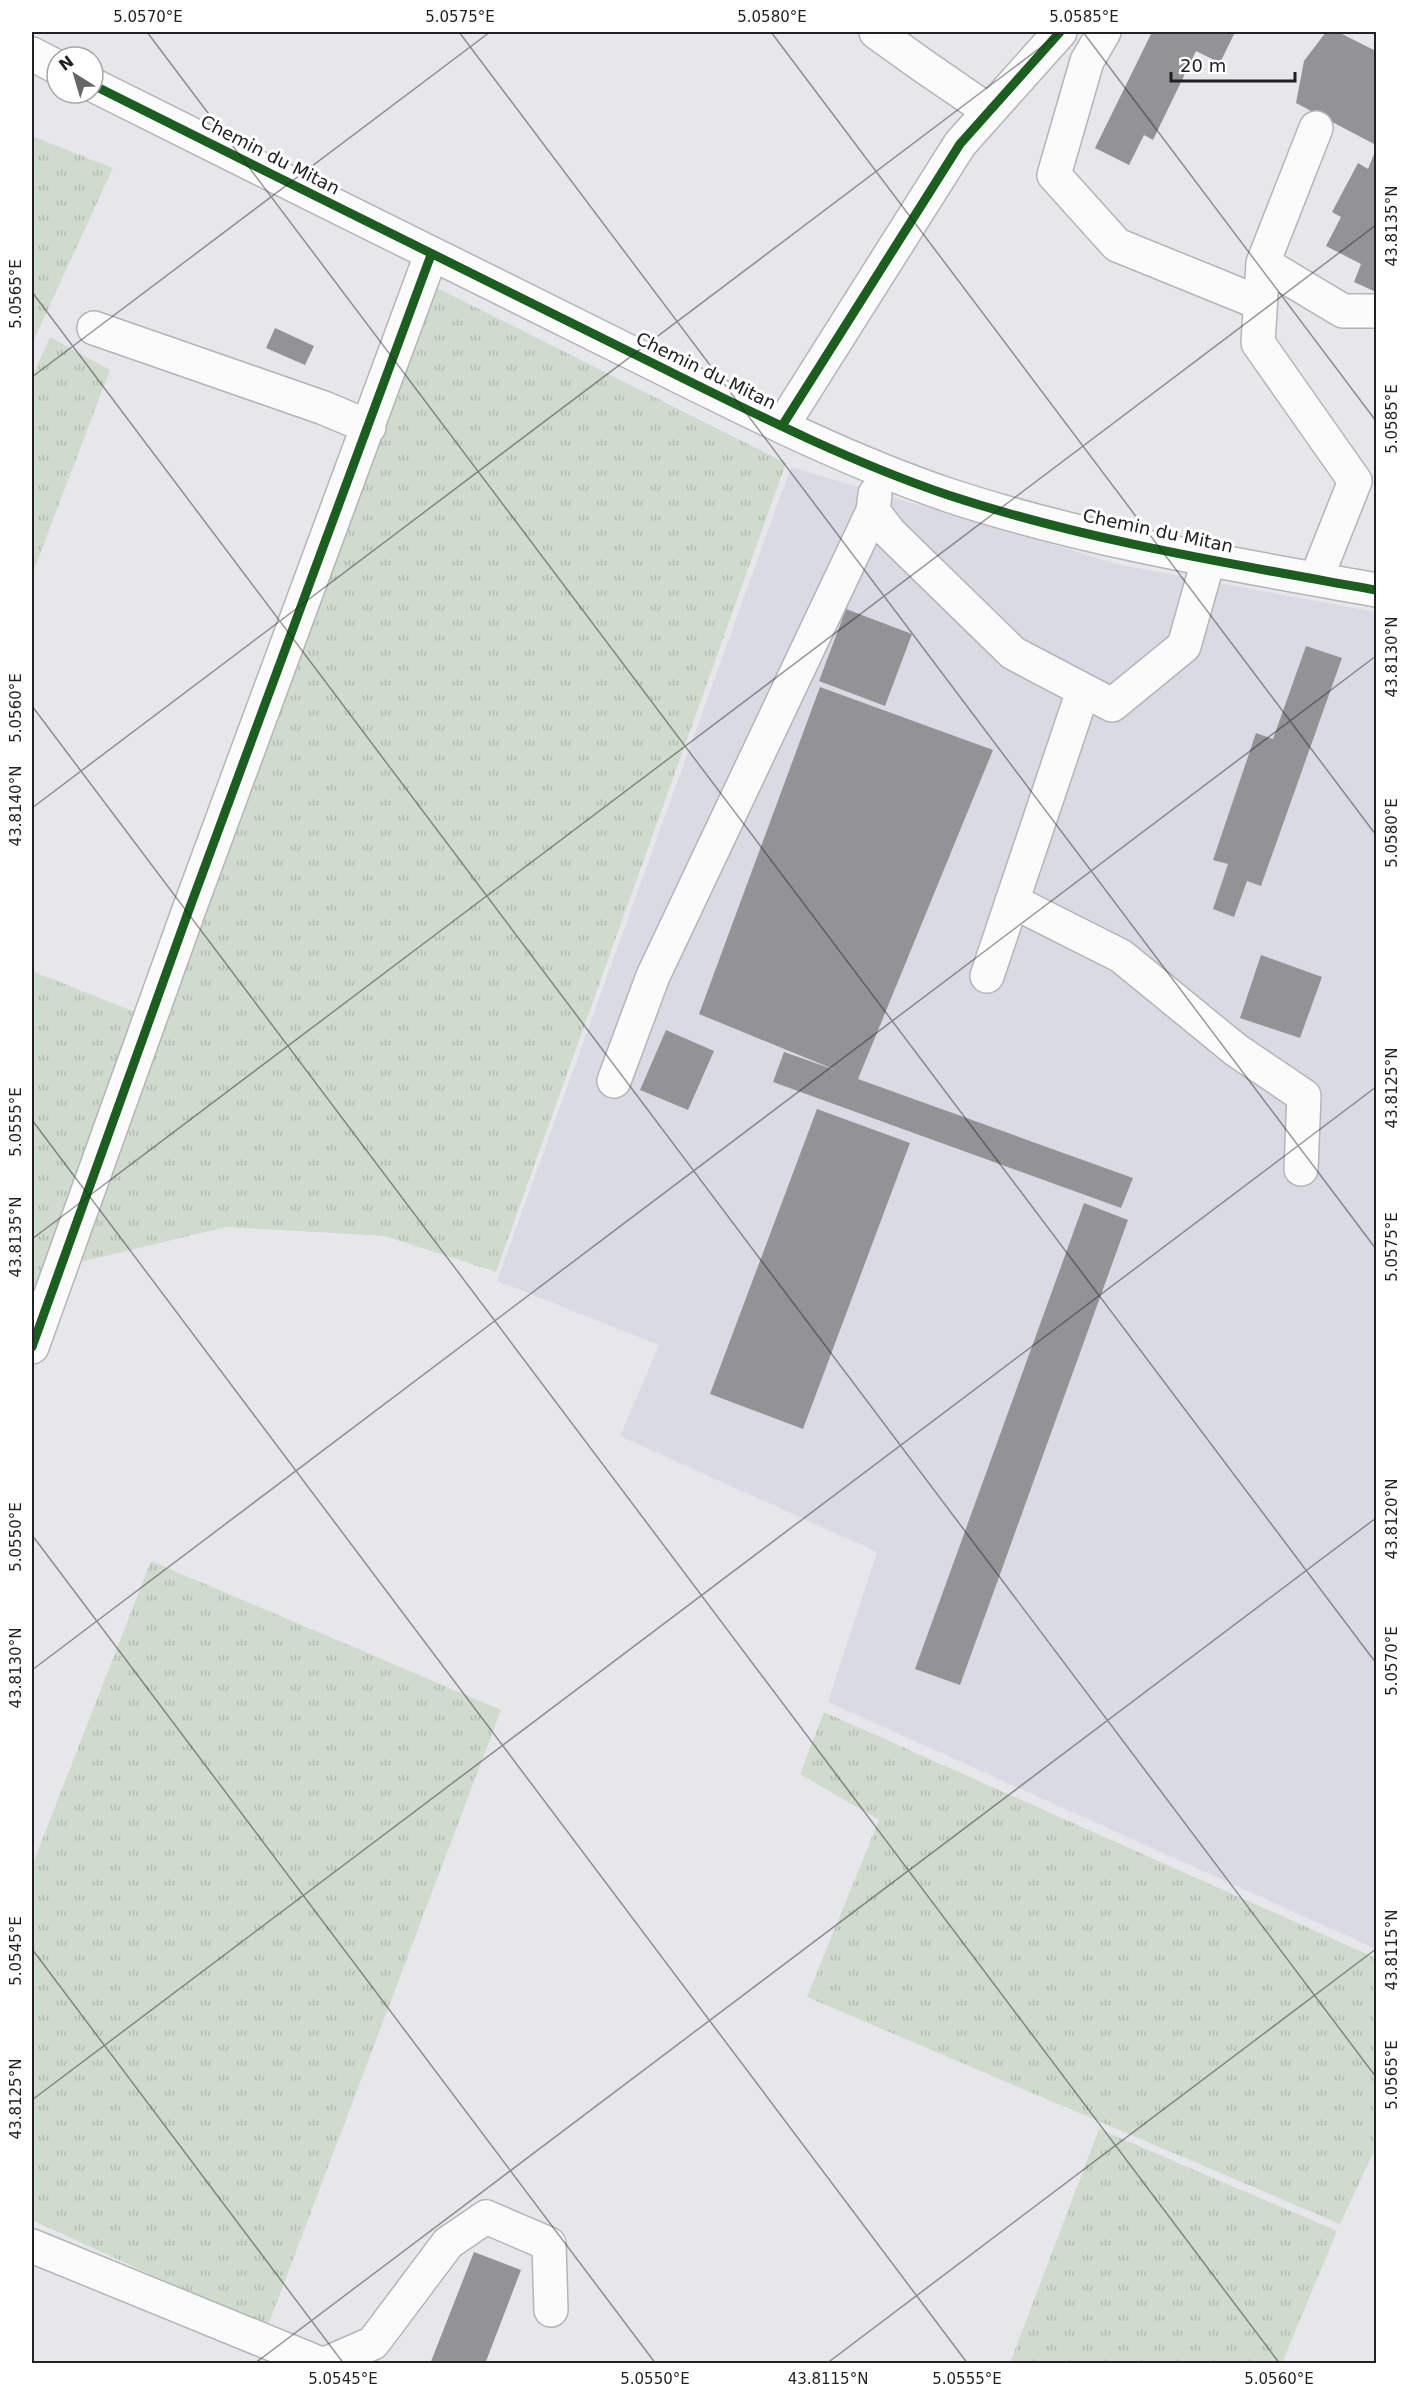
<svg xmlns="http://www.w3.org/2000/svg" width="1408" height="2395" viewBox="0 0 1408 2395" font-family="'DejaVu Sans',sans-serif">
<defs>
<pattern id="grass-tufts" width="24" height="20" patternUnits="userSpaceOnUse" patternTransform="scale(1.5)"><rect width="24" height="20" fill="#cfdbcd"/><path d="M3 7l-1-3M5 7V3M7 7l1-3M15 17l-1-3M17 17v-4M19 17l1-3" fill="none" stroke="#b1bcb0"/></pattern>
</defs>
<rect width="100%" height="100%" fill="#e7e7eb"/>
<!-- built -->
<path fill="#dadae4" d="M791,467L1121,565L1376,612V1949L828,1702L877,1552L620,1436L659,1345L497,1281Z"/>
<!-- grass -->
<path fill="url(#grass-tufts)" d="M32,136L113,168L32,344Z
M435,287L786,463L496,1272L385,1236L226,1227L76,1263Z
M50,337L110,370L32,575V377Z
M32,971L135,1012L32,1299Z
M151,1561L501,1710L267,2328L32,2220V1866Z
M824,1712L1376,1958V2147L1340,2224L807,1997L879,1820L800,1774Z
M1099,2129L1337,2231L1282,2363H1010Z"/>
<!-- building -->
<path fill="#939396" d="M1152,32H1235L1220,63L1196,51L1153,140L1144,135L1129,165L1095,148Z
M1326,32H1338L1376,51V145L1296,103L1304,61Z
M1376,149V292L1354,282L1361,264L1326,246L1341,217L1332,212L1358,163L1368,169Z
M275,328L314,346L305,365L266,348Z
M846,609L912,634L885,706L819,681Z
M1306,646L1342,658L1261,886L1247,881L1234,917L1213,909L1228,864L1213,860L1256,733L1273,739Z
M820,687L993,750L858,1079L1133,1178L1121,1208L773,1082L784,1052L838,1071L699,1014Z
M1261,955L1322,977L1300,1038L1240,1018Z
M666,1030L714,1051L688,1110L640,1090Z
M817,1109L910,1143L803,1429L710,1394Z
M1084,1203L1128,1220L960,1685L915,1669Z
M474,2252L521,2270L485,2364H430Z"/>
<g fill="none" stroke-linecap="round" stroke-linejoin="round">
<!-- minor casing -->
<g stroke="#b4b5b8" stroke-width="36">
<path id="minor" d="M876,32L922,65L989,111
M1104,32L1087,61L1054,175L1117,245L1260,303
M32,54L57,67
M93,85C270,173 446,262 624,349C730,401 836,457 948,495C1088,541 1232,564 1376,590
M1263,263L1343,311H1376
M94,328L324,408L369,427
M782,426L960,144L1060,32
M875,494L873,511L890,533L1013,653L1112,705L1184,646L1208,561
M1316,579L1355,481L1258,343L1263,263L1316,128
M1012,901L1121,956L1236,1050L1304,1096L1301,1169
M987,976L1083,691
M614,1081L653,976L873,511
M32,1347L190,907L431,255
M32,2246L321,2364
M325,2364L373,2343L448,2243L486,2217L549,2244L551,2310"/>
</g>
<!-- minor -->
<use href="#minor" stroke="#fbfbfc" stroke-width="33"/>
<!-- cycleway casing -->
<g stroke="#fff" stroke-width="13">
<path id="cycleway" d="M93,85C270,173 446,262 624,349C730,401 836,457 948,495C1088,541 1232,564 1376,590
M782,426L960,144L1060,32
M32,1347L190,907L431,255"/>
</g>
<!-- cycleway -->
<use href="#cycleway" stroke="#1b5e20" stroke-width="9"/>
</g>
<!-- ticks -->
<path fill="none" stroke="#212124" stroke-width="1.5" stroke-opacity="0.45" d="M147,32L1376,1663M459,32L1376,1249M771,32L1376,835M1083,32L1376,421M32,292L1376,2077M32,377L490,32M32,706L1280,2364M32,808L1061,32M32,1120L968,2364M32,1239L1376,225M32,1535L656,2364M32,1670L1376,656M32,1949L344,2364M32,2100L1376,1087M32,2363V2364M254,2364L1376,1518M826,2364L1376,1949"/>
<g text-anchor="middle" stroke-width="6" stroke-linejoin="round" paint-order="stroke">
<!-- street labels -->
<g font-size="18" fill="#212124" stroke="#fff">
<text transform="translate(270 155) rotate(27)" y="6">Chemin du Mitan</text>
<text transform="translate(706 371) rotate(26)" y="6">Chemin du Mitan</text>
<text transform="translate(1158 531) rotate(12)" y="6">Chemin du Mitan</text>
</g>
</g>
<!-- border -->
<rect width="1408" height="2395" fill="none" stroke="#ffffff" stroke-width="66"/>
<!-- north arrow -->
<g transform="translate(75 75) rotate(323)"><circle r="28" fill="#ffffff" stroke="#a6a6a7" stroke-width="1.5"/>
<path d="M0-4.5L10 22L0 15L-10 22Z" fill="#66666a"/>
<text y="-9" font-size="16" font-weight="bold" text-anchor="middle" fill="#212124">N</text>
</g>
<!-- scale -->
<path d="M1171 72v9h124v-9" fill="none" stroke="#212124" stroke-width="3"/>
<text x="1180" y="72" font-size="18" fill="#212124" stroke="#ffffff" stroke-width="4.5" paint-order="stroke">20 m</text>
<rect x="33" y="33" width="1342" height="2329" fill="none" stroke="#212124" stroke-width="2"/>
<g font-size="15" text-anchor="middle" fill="#212124">
<text x="148" y="22">5.0570°E</text>
<text x="460" y="22">5.0575°E</text>
<text x="772" y="22">5.0580°E</text>
<text x="1084" y="22">5.0585°E</text>
<text transform="translate(1392 226) rotate(-90)" y="5">43.8135°N</text>
<text transform="translate(16 294) rotate(-90)" y="5">5.0565°E</text>
<text transform="translate(1392 419) rotate(-90)" y="5">5.0585°E</text>
<text transform="translate(1392 657) rotate(-90)" y="5">43.8130°N</text>
<text transform="translate(16 708) rotate(-90)" y="5">5.0560°E</text>
<text transform="translate(16 806) rotate(-90)" y="5">43.8140°N</text>
<text transform="translate(1392 833) rotate(-90)" y="5">5.0580°E</text>
<text transform="translate(1392 1088) rotate(-90)" y="5">43.8125°N</text>
<text transform="translate(16 1122) rotate(-90)" y="5">5.0555°E</text>
<text transform="translate(16 1237) rotate(-90)" y="5">43.8135°N</text>
<text transform="translate(1392 1247) rotate(-90)" y="5">5.0575°E</text>
<text transform="translate(1392 1519) rotate(-90)" y="5">43.8120°N</text>
<text transform="translate(16 1537) rotate(-90)" y="5">5.0550°E</text>
<text transform="translate(1392 1661) rotate(-90)" y="5">5.0570°E</text>
<text transform="translate(16 1668) rotate(-90)" y="5">43.8130°N</text>
<text transform="translate(1392 1950) rotate(-90)" y="5">43.8115°N</text>
<text transform="translate(16 1951) rotate(-90)" y="5">5.0545°E</text>
<text transform="translate(1392 2075) rotate(-90)" y="5">5.0565°E</text>
<text transform="translate(16 2099) rotate(-90)" y="5">43.8125°N</text>
<text x="343" y="2384">5.0545°E</text>
<text x="655" y="2384">5.0550°E</text>
<text x="828" y="2384">43.8115°N</text>
<text x="967" y="2384">5.0555°E</text>
<text x="1279" y="2384">5.0560°E</text>
</g>
</svg>
